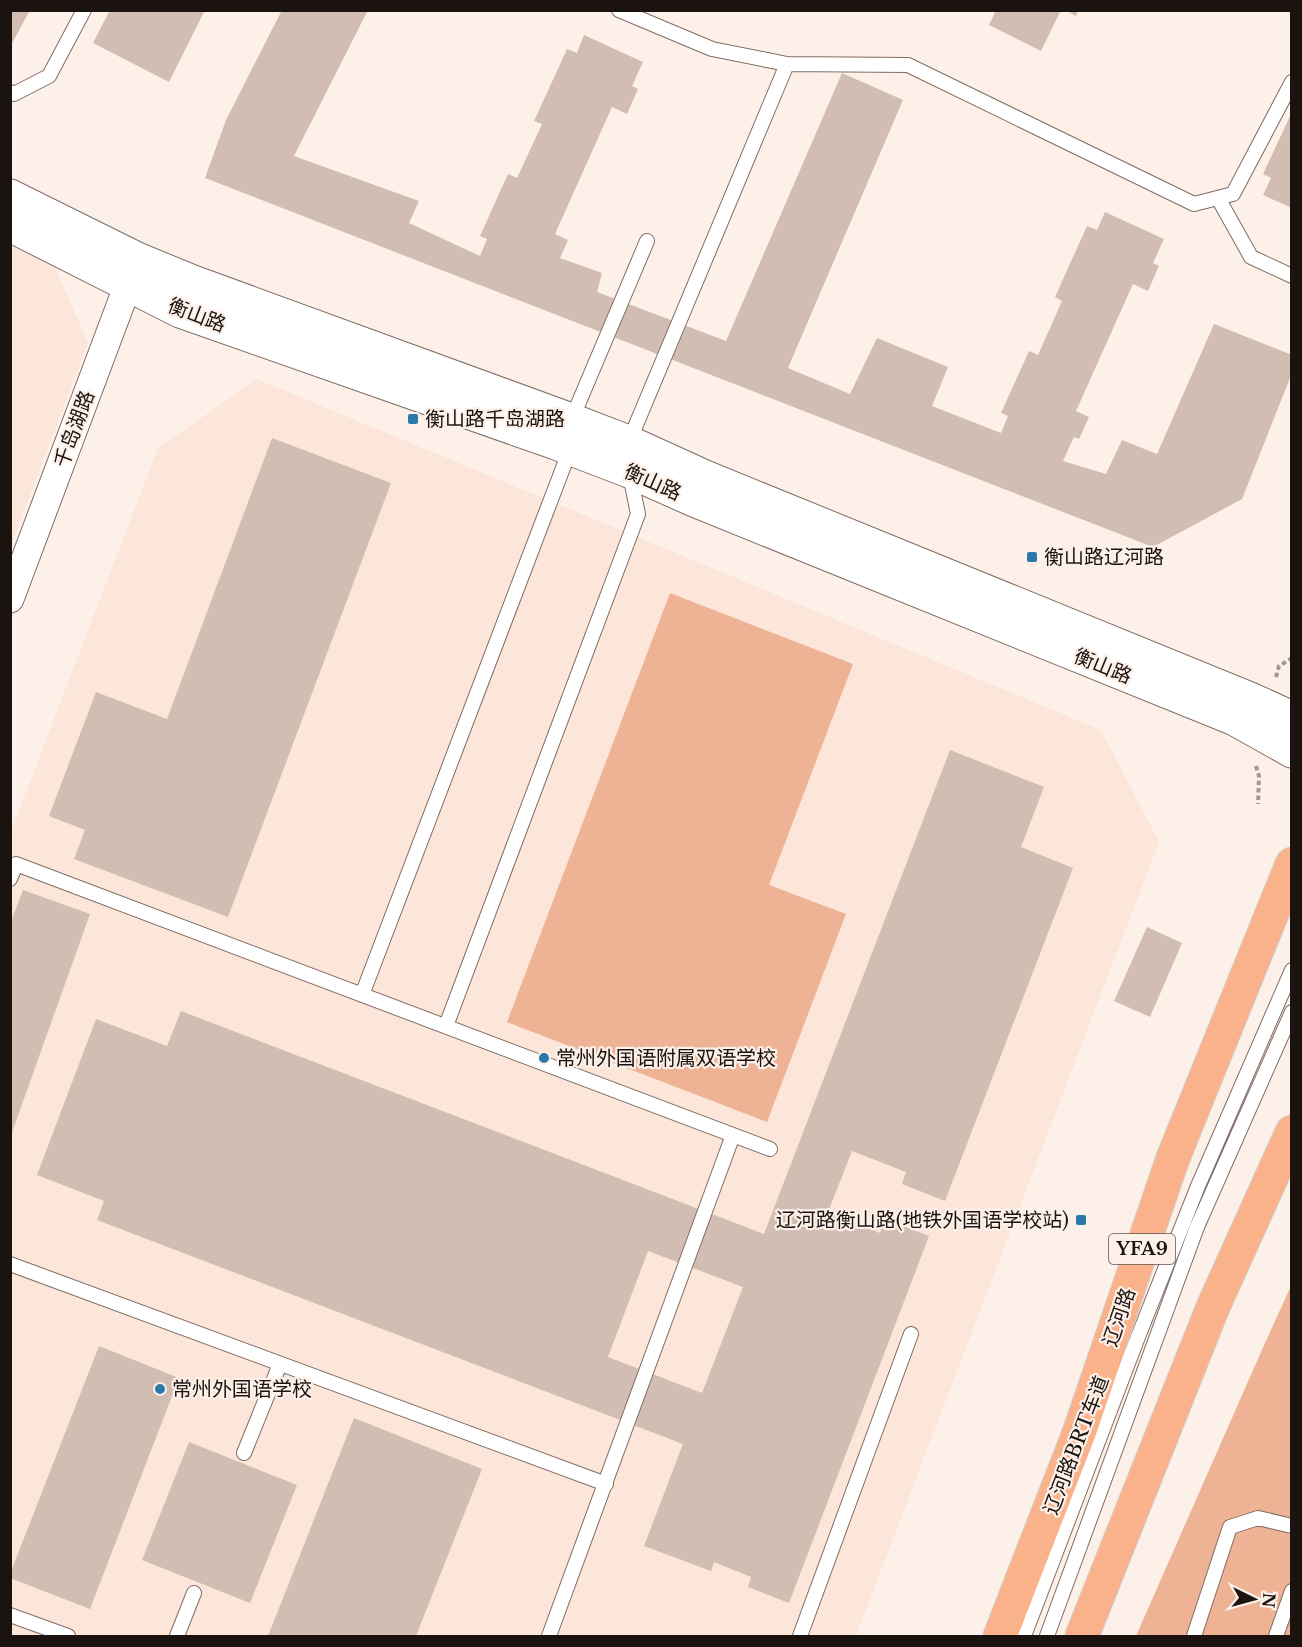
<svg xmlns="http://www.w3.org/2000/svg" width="1302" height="1647" viewBox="0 0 1302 1647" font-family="'Libre Baskerville','Noto Sans SC',serif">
<rect width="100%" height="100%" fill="#fdf0e9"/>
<!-- built -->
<path fill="#fce5d9" d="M11,242L52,261L88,343L11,545Z
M257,379L1101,730L1159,842L856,1636H11L10,834L158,448Z"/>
<!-- green -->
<path fill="#eeb294" d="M670,593L853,664L769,885L846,914L767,1122L507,1022Z
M1291,1286V1636H1136L1265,1343Z"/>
<!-- building -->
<path fill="#d2bdb2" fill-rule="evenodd" d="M10,10H30L10,47Z
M110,10H205L169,82L93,43Z
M282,10H368L294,156L419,201L409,223L480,256L487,239L480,236L508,174L517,178L542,124L534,121L567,49L577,53L584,35L643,62L632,86L638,89L627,114L612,107L555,234L568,240L560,258L602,273L597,292L726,341L842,73L903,100L788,368L850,394L877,338L948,367L932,406L1001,433L1008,416L1001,413L1029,351L1038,355L1062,301L1055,297L1087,226L1097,230L1105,212L1164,239L1153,263L1159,266L1148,291L1133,284L1076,411L1089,417L1079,439L1074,437L1063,461L1106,474L1122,440L1157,454L1214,324L1292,355V373L1242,499L1153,547L205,178L226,120Z
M996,10H1061L1041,51L989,25Z
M1065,10H1078L1076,16Z
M1292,112V208L1263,195L1271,178L1263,174Z
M272,438L391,483L228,917L74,859L85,830L49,816L96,692L167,719Z
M950,750L1044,787L1021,847L1073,868L945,1201L902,1184L906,1172L852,1151L828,1212L880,1233L885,1219L929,1236L789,1603L748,1587L751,1577L714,1562L711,1571L644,1546L683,1444L97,1220L104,1201L37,1175L96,1019L167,1046L181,1011L764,1234ZM648,1251L743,1287L702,1393L608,1357Z
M23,890L90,914L11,1135L10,924Z
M1147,927L1182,943L1150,1017L1114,1001Z
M99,1346L179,1378L90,1609L10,1578V1574Z
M354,1418L482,1469L416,1636H268Z
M189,1442L297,1485L250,1603L142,1560Z"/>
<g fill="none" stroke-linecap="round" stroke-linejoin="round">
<!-- service casing -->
<g stroke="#806d63" stroke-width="16">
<path id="service" d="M619,10L712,49L787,64L908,65L1194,204L1233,194L1292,82
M10,92L14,94L49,76L84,10
M1218,198L1251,257L1292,276
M571,421L647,241
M628,444L787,64
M10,879L16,864L770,1149
M362,995L571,447
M446,1026L638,514L630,475
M10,1264L606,1484
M244,1453L280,1364
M10,1615L68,1636
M177,1636L194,1593
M549,1636L733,1135
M800,1636L911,1334
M1024,1636L1138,1337L1198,1186L1292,970
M1047,1636L1197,1227L1292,1012
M1194,1636L1230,1527L1258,1518L1292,1526
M1276,1636L1292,1591"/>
</g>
<!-- minor casing -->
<g stroke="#806d63" stroke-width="29">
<path id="minor" d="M10,599L135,266"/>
</g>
<!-- tertiary casing -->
<g stroke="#806d63" stroke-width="35">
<path id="tertiary" d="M10,196L137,259L193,282L571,420L628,442L705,477L1250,699L1292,718
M10,225L180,311L556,443L629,471L694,500L1235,719L1292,751"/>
</g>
<!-- primary casing -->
<g stroke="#d1d0cf" stroke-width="35">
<path id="primary" d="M1000,1636L1079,1433L1173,1158L1292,864
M1082,1636L1213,1307L1292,1132"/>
</g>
<!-- path -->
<path stroke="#a29791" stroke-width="4" stroke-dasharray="4.5 3" stroke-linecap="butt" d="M1276,677L1279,666L1292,658
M1256,766L1259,776L1258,804"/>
<!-- service -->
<use href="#service" stroke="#fff" stroke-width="14"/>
<!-- minor -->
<use href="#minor" stroke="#fff" stroke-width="27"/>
<!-- tertiary -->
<use href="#tertiary" stroke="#fff" stroke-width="33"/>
<!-- primary -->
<use href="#primary" stroke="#f9b289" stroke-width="33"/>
</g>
<!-- markers -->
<g fill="#2b78ab" stroke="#fdf0e9" stroke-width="2">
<rect x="407" y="413" width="12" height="12" rx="3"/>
<rect x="1026" y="551" width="12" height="12" rx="3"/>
<circle cx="544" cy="1058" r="6"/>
<rect x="1075" y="1214" width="12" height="12" rx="3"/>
<circle cx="160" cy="1389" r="6"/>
</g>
<g text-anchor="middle" stroke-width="4.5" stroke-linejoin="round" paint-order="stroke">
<!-- shield labels -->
<rect fill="#fdf0e9" stroke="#5e5550" stroke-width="1.5" x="1109" y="1234" width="66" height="30" rx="4.5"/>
<g font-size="18" font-weight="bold" fill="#1a130f">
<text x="1142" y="1255">YFA9</text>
</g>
<!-- street labels -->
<g font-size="20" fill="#1a130f" stroke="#fdf0e9">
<text transform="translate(197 315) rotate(21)" y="7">衡山路</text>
<text transform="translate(74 429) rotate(-70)" y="7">千岛湖路</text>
<text transform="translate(653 482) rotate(24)" y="7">衡山路</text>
<text transform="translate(1103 666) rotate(22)" y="7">衡山路</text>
<text transform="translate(1119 1317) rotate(-71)" y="7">辽河路</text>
<text transform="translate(1076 1445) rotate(-69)" y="7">辽河路BRT车道</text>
</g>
<!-- poi labels -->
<g font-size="20" fill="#1a130f" stroke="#fdf0e9" text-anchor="start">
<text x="425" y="426">衡山路千岛湖路</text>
<text x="1044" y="564">衡山路辽河路</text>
<text x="556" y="1065">常州外国语附属双语学校</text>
<text x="1069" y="1227" text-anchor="end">辽河路衡山路(地铁外国语学校站)</text>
<text x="172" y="1396">常州外国语学校</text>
</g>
</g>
<!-- border -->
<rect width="1302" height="1647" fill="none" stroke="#1a130f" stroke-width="24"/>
<!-- north arrow -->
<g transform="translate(1254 1599) rotate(95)" stroke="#fdf0e9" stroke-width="4.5" paint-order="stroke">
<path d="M0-4.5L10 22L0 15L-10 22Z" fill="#1a130f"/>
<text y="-9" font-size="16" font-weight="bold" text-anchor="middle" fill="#1a130f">N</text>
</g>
</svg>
